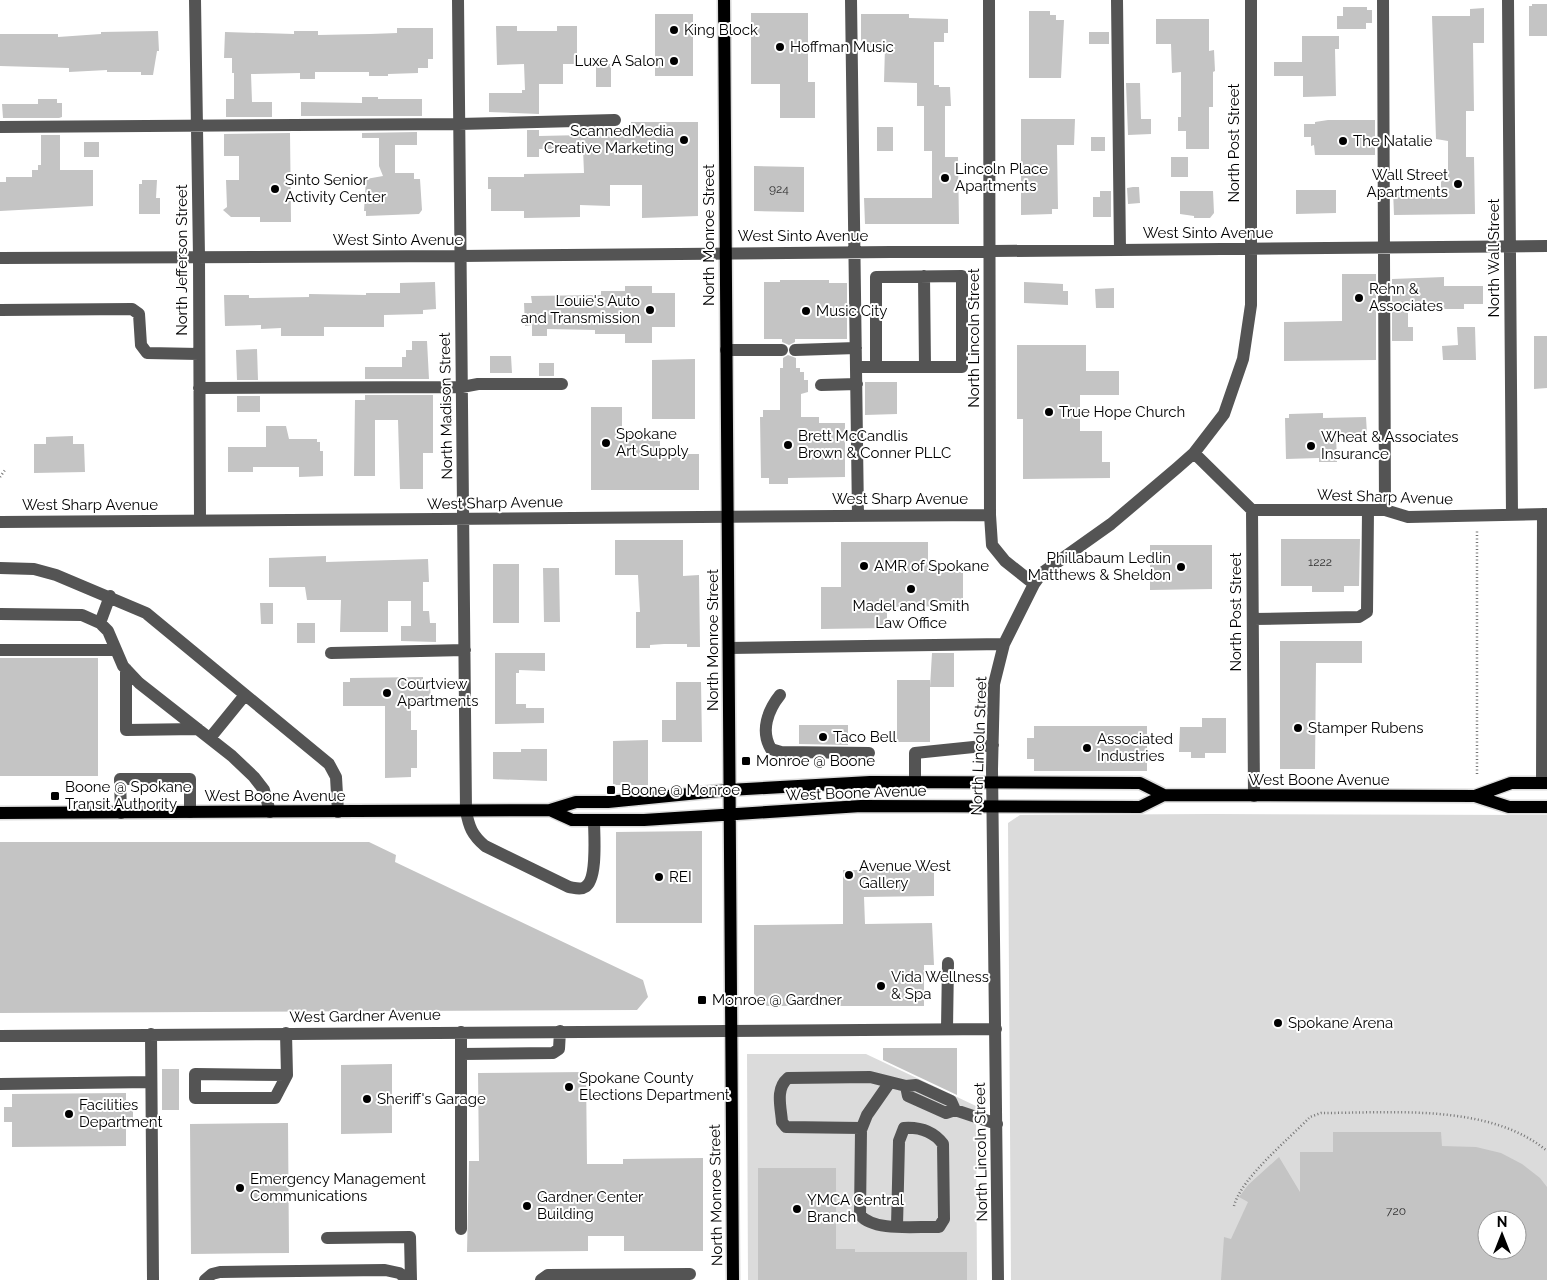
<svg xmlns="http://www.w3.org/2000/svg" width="1547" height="1280" viewBox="0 0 1547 1280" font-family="Raleway,sans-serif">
<rect width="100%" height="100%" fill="#fff"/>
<!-- green -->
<path fill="#dbdbdb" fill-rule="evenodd" d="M1211,814L1547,815V1280H1011L1008,823L1020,815ZM1487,1220H1517V1250H1487Z
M747,1054H866L976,1106L977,1280H748Z"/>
<!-- building -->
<path fill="#c4c4c4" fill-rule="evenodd" d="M1532,4H1547V36H1529V6H1532Z
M1343,7H1367V10H1372V23H1366V29H1337V16H1343Z
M1484,8V43H1473L1474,111H1466V157H1474L1475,214L1394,215L1393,190L1441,189V177H1448V141L1436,139L1432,16H1470V9Z
M1029,11H1050V15H1056V20H1064L1061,78H1029Z
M751,13H808V82H815V118H780V84H751Z
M655,14H693V76H655Z
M861,14H909V18L948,19V33H944V42H934V85H939V87H950L951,106H945V157H958L959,224H865L864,198H932V151H924V106H917V83L884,82L885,47H861Z
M1156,19H1209V51L1214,50L1215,71L1213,72V107H1209V149H1186V131H1178V117H1181V72L1172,73L1171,44H1156Z
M496,26H517V31H557V26H577V64H563V84H539V114L489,112V93H522V90H525L524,64L497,65Z
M397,28H433V59H428V68H418V73L388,74V76H369V72H315V79H300V73L251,74L252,102H272V117H226V99H234V73H232V58H224L225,32L294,34V31H318V35L370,34L397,33Z
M158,31L159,51H157L153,75H141V72H107V70L69,72V68L0,66V34H58V37L101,34V32Z
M1089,32H1109V44H1089Z
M1302,36H1339V49H1335L1336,96L1303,97V76H1274V62H1302Z
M596,64H611V87H596Z
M1126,83H1140L1141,119H1151V134L1128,135Z
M362,97H378V99H422V116H301V102L362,103Z
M38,99H57V103H62V117L59,118H3L2,104H38Z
M1021,119H1075L1074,145H1057L1058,209H1052V214L1021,215Z
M1328,120H1375V155H1315L1314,145L1311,146V137H1304V124H1315V122Z
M631,122H698V216L642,218V185H610V206L580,205V217L524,218V211H491V189H488V177H524V174L584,173L583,149H539V157H527V130H539V136L583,135V130H631Z
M877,127H893V151H877Z
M417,132V145H395V173H414V179H420L422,210L419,214L366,216V211H364L366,179L383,176L379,166V138H362V133Z
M290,133L291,222H260V217H231L223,210L227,207L226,180H239V156H224V134Z
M41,135H60V170H93V206L0,211V182H6V177H32V170H38V165H41Z
M1091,137H1105V151H1091Z
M84,142H99V157H84Z
M1171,157H1188V177H1171Z
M754,166L804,167V212L754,211Z
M142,180H157L156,198H160V214H139V184H142Z
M1133,187H1139L1140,203L1128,204L1127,188Z
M1296,190H1336V213L1296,214Z
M1100,191H1111V217H1093V197H1100Z
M1180,191H1213L1214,213L1210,218H1194V216L1180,214Z
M1342,274H1376V360L1284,361V322L1342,321Z
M1444,277V286H1483V304H1464V309H1437V304H1408V327H1413V341H1392V279Z
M780,280H829V283H847V339H795V342L789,345L782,342V339H764V282H780Z
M435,282L436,309L423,310V314L384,315V327H324V336H281V328L261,329V325L225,326L224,295H249V298L309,297V294L366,295V293H400V283Z
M1024,282L1063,284V291H1068V305L1024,303Z
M625,286H652V293H675V327H652V343H625V334H595V330L547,329V336H532V325L525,326L524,303H532L531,296L601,295V291H625Z
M1114,288V308H1096L1095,289Z
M1457,327H1475L1476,360H1443L1442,346L1458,345Z
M1534,336H1547V388L1534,389Z
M412,341H427L429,379H365V367H402V357H406V350H412Z
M1017,345H1086V371H1119V395H1080V431H1102V462H1110V478L1023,479V419H1017Z
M257,349L258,380H237L236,350Z
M788,355L796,358V368H800V372H804V380H808V392L801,394V417H819V423H845V477L788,478V484H769V478H761L760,417H763V410H780V368H783V358Z
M490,356H511L512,373H490Z
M695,359V419H652V360Z
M539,363H554V376H539Z
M865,382H897V414L865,415Z
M365,395H433V453H423V489H400L398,420H375V476H354L355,400H365Z
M237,396H260V412H237Z
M591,407H622V433H660V454H699V490H591Z
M1323,413V418L1366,417L1367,434H1336L1337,462H1319V458L1286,459L1285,418H1289V414Z
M266,426H286L289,439H317V442H320V451H323V476L299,477V467H253V472H228V447H266Z
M73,436V444H84L85,472L34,473V444H46V437Z
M1281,539H1360L1359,586H1344V592H1312V586H1281Z
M615,540H683V576L699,575L700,647H687V644H664L650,645V648H636V612H640L638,575H615Z
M841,542H928V572H963V606L887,607V628L821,629V587H841Z
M1150,545H1212V589L1150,590Z
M326,556V562L428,559L429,582H423V611H429L430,623H436V642L401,641V626H411V601H388V632H340L341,600H307L305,587H269V558Z
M493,564H519V623H493Z
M543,568H559L560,622H544Z
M260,603H273V624H261Z
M297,623H315V643H297Z
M1280,641H1362V663H1316L1315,769H1280Z
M495,653H545V671L519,670V673H516V704H526V708H544V723L495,724Z
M932,653H954V687H930Z
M0,658H98V776H0Z
M423,677V681H430L431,705H411V730H417V768H411V777L385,778V706H343V682H350V678Z
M897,680H930V742H897Z
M676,682H701L702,742H662V720H676Z
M1202,718H1226V753H1205V758H1191V752H1179L1180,727H1202Z
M799,725H848V745L799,744Z
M1034,726H1147V771H1034V759H1027V738H1034Z
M648,740V785H613V741Z
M521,749H547V781L493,779V752H521Z
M702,831V923H616V832Z
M0,842H369L396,855L395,862L643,980L648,997L637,1010L0,1013Z
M843,870H934V896L864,897L865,924L932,923L934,965H924V1006H767L754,994V925L843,924Z
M883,1048H957V1095L883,1060Z
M392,1064V1133L341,1134V1065Z
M162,1069H179V1110H162Z
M586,1072L587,1164H623V1159L703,1158V1251H624V1236H588V1251L467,1252L469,1161H479L478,1073Z
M126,1093V1106H133V1121H126V1146L12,1147V1122H4V1107H12V1094Z
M288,1123L289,1253L191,1254L190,1124Z
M1333,1132H1441L1442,1146L1476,1147L1501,1153L1522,1164L1540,1178L1547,1187V1280H1221L1224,1237L1231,1239L1248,1202L1239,1197L1248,1185L1279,1157L1300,1192V1152H1333ZM1487,1220H1517V1250H1487Z
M758,1168H836V1249H855V1252H967V1280H758Z"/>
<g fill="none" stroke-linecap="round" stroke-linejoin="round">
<!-- major casing -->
<g stroke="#dbdbdb" stroke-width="15">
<path id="major" d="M724,0L733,1280
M1475,796L1511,783H1547
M550,810L572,820H644L861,806L1140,807L1164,795L1475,796L1509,807H1547
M0,813L550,810L576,802H608L729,790L870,782L1140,783L1164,795"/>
</g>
<!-- path -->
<path stroke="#767676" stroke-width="2.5" stroke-dasharray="1 2.5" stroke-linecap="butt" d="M0,477L5,470
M1477,774V531
M1234,1206C1241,1178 1289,1139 1310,1117L1321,1113C1391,1113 1490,1103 1547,1151"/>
<!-- minor -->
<path stroke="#545454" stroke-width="12" d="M195,0L199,257L200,521
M458,0L466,811C469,827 472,835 485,846L569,887C575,888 581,890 585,887C598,880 594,834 594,820
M851,0L858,516
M989,0L990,515L992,545L1005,561L1034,584
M1117,0L1120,250
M1383,0L1385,510
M1508,0L1512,515
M0,127L459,124L615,120
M0,258L460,256L1547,246
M924,276L925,367
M0,310L132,309L139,314L141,345L147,353L199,354
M726,350H782
M795,350L856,348
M856,367C892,367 927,367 962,367V276L876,277V367
M821,385L857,384
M199,388L462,387L478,384H562
M1194,453L1252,510L1254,796
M1252,510H1385L1408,517L1547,514
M0,522L990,515
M0,568L34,569L56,575L146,613L329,764L336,777L338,812
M0,614L82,615L100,623L108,631L123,666L139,683L232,756L254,777L264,790L270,812
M1253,619L1359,617L1367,612L1368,510
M100,623L110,596
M729,648L1004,644
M0,650H115
M331,653L465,650
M126,669V730L198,729
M780,695C768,710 760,731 771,749L781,752L869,753
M210,738L245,695
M915,782V753L993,745
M1542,783L1543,514
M121,813L120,779H190V812
M947,1029L948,963
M286,1033L287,1075L195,1074V1098H275L287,1075
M151,1034L153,1280
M0,1036L996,1029
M461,1054L553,1053L559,1049L560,1031
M0,1084L151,1082
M906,1086L908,1096L946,1113L955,1110L997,1124
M861,1128L786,1127L782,1122C781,1107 775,1089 788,1078L870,1077L890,1082
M897,1226L899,1141L904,1128C920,1127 933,1131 943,1144L944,1219L939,1227C917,1226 874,1232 860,1215L861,1130L867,1115L890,1082L906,1086L916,1085L951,1101L955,1110
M461,1229V1032
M327,1238L410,1237L411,1280
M205,1280L212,1274L220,1272L385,1270L399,1273L409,1280
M541,1280L548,1275L690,1274
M998,1280L992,769L994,684L1004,644L1034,584L1042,573L1111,524L1177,468L1194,453L1224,414L1243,359L1251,305V0"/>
<!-- major -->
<use href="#major" stroke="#000" stroke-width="12"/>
</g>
<!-- markers -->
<g fill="#000" stroke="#fff" stroke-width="2">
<circle cx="674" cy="30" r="5"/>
<circle cx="780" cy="47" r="5"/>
<circle cx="674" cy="61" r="5"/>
<circle cx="684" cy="140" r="5"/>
<circle cx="1343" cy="141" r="5"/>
<circle cx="945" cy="178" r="5"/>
<circle cx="1458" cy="184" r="5"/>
<circle cx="275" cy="189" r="5"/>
<circle cx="1359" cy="298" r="5"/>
<circle cx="650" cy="310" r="5"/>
<circle cx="806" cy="311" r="5"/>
<circle cx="1049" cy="412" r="5"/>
<circle cx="606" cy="443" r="5"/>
<circle cx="788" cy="445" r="5"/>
<circle cx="1311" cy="446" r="5"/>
<circle cx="864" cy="566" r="5"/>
<circle cx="1181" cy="567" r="5"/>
<circle cx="911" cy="589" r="5"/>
<circle cx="387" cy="693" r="5"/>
<circle cx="1298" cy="728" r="5"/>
<circle cx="823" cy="737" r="5"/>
<circle cx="1087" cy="748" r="5"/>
<rect x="741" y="756" width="10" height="10" rx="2.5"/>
<rect x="606" y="785" width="10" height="10" rx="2.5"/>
<rect x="50" y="791" width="10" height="10" rx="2.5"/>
<circle cx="849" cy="875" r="5"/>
<circle cx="659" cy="877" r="5"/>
<circle cx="881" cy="986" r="5"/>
<rect x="697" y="995" width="10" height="10" rx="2.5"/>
<circle cx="1278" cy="1023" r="5"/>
<circle cx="569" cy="1087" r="5"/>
<circle cx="367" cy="1099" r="5"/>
<circle cx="69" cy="1114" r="5"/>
<circle cx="240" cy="1188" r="5"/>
<circle cx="527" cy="1206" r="5"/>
<circle cx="797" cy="1209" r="5"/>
</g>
<g text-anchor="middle" stroke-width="4" stroke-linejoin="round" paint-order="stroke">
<!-- number labels -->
<g font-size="12" fill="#313131">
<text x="779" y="193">924</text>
<text x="1320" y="566">1222</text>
<text x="1396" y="1215">720</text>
</g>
<!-- poi labels -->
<g font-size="15" fill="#000" stroke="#fff" text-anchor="start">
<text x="684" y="35">King Block</text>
<text x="790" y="52">Hoffman Music</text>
<text x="664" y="66" text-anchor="end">Luxe A Salon</text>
<text x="674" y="136" text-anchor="end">ScannedMedia<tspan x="674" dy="17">Creative Marketing</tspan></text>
<text x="1353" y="146">The Natalie</text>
<text x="955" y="174">Lincoln Place<tspan x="955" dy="17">Apartments</tspan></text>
<text x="1448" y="180" text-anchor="end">Wall Street<tspan x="1448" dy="17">Apartments</tspan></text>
<text x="285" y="185">Sinto Senior<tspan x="285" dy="17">Activity Center</tspan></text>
<text x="1369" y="294">Rehn &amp;<tspan x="1369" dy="17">Associates</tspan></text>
<text x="640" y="306" text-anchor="end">Louie's Auto<tspan x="640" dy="17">and Transmission</tspan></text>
<text x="816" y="316">Music City</text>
<text x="1059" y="417">True Hope Church</text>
<text x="616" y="439">Spokane<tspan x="616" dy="17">Art Supply</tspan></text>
<text x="798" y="441">Brett McCandlis<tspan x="798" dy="17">Brown &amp; Conner PLLC</tspan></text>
<text x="1321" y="442">Wheat &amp; Associates<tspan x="1321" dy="17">Insurance</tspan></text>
<text x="1171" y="563" text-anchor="end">Phillabaum Ledlin<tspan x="1171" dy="17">Matthews &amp; Sheldon</tspan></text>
<text x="874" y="571">AMR of Spokane</text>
<text x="911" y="611" text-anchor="middle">Madel and Smith<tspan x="911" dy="17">Law Office</tspan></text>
<text x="397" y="689">Courtview<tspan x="397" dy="17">Apartments</tspan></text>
<text x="1308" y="733">Stamper Rubens</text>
<text x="833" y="742">Taco Bell</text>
<text x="1097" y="744">Associated<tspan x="1097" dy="17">Industries</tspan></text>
<text x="756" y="766">Monroe @ Boone</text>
<text x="65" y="792">Boone @ Spokane<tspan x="65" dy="17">Transit Authority</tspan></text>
<text x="621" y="795">Boone @ Monroe</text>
<text x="859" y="871">Avenue West<tspan x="859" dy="17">Gallery</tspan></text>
<text x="669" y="882">REI</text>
<text x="891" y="982">Vida Wellness<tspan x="891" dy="17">&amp; Spa</tspan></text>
<text x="712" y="1005">Monroe @ Gardner</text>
<text x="1288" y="1028">Spokane Arena</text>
<text x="579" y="1083">Spokane County<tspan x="579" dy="17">Elections Department</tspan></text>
<text x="377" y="1104">Sheriff's Garage</text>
<text x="79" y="1110">Facilities<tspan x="79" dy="17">Department</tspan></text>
<text x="250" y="1184">Emergency Management<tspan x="250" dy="17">Communications</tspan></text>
<text x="537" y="1202">Gardner Center<tspan x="537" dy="17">Building</tspan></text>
<text x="807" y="1205">YMCA Central<tspan x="807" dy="17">Branch</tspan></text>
</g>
<!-- street labels -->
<g font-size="15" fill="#000" stroke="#fff">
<text transform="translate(1234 143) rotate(-90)" y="5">North Post Street</text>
<text x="1208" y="238">West Sinto Avenue</text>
<text transform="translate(709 235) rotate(-90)" y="5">North Monroe Street</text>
<text x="803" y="241">West Sinto Avenue</text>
<text x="398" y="245">West Sinto Avenue</text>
<text transform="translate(1494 258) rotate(-90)" y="5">North Wall Street</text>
<text transform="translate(182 260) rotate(-90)" y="5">North Jefferson Street</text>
<text transform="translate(974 338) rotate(-90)" y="5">North Lincoln Street</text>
<text transform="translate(446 406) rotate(-91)" y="5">North Madison Street</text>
<text transform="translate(1385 497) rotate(2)" y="5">West Sharp Avenue</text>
<text x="900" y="504">West Sharp Avenue</text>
<text transform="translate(495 503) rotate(-1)" y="5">West Sharp Avenue</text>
<text x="90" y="510">West Sharp Avenue</text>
<text transform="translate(1236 612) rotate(-90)" y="5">North Post Street</text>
<text transform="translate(713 640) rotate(-90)" y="5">North Monroe Street</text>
<text transform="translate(979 746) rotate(-88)" y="5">North Lincoln Street</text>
<text x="1319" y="785">West Boone Avenue</text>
<text transform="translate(856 793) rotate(-2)" y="5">West Boone Avenue</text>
<text x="275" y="801">West Boone Avenue</text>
<text transform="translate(365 1016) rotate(-1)" y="5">West Gardner Avenue</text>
<text transform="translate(981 1152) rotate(-91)" y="5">North Lincoln Street</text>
<text transform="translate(716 1195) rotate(-91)" y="5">North Monroe Street</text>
</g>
</g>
<!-- north arrow -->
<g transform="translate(1502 1235)"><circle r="24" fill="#ffffff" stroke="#999999"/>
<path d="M0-4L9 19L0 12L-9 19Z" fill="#000000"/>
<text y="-8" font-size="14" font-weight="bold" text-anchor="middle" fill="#000000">N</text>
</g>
</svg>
